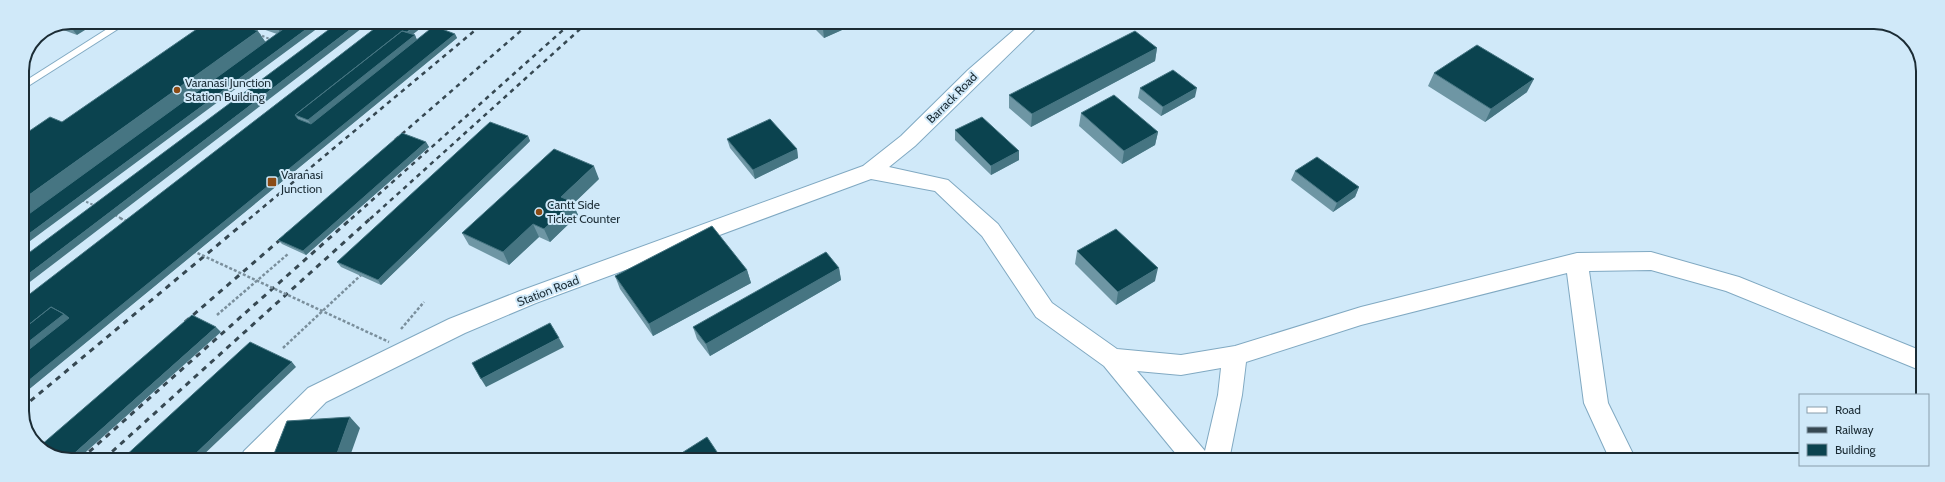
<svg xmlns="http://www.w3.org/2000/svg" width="1945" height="482" viewBox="0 0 1945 482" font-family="Cabin,sans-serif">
<rect width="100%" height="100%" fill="#d0e9f9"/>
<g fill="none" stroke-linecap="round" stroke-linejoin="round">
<!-- lane casing -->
<g stroke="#80a9c2" stroke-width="2">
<path id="lane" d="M118,22H129L22,90V83Z"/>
</g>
<!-- street casing -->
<g stroke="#80a9c2" stroke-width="2">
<path id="street" d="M1022,23H1041L915,146L889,167L948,180L998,224L1052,303L1117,349L1181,355L1235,346L1361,307L1577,253L1651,252L1739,277L1922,351V371L1726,291L1651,270L1589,271L1608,403L1636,460H1610L1584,403L1567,273L1361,325L1246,362L1242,395L1229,460H1181L1104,366L1036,317L982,236L935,191L871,179L536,303L465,333L326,402L270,459H240L244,451L308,388L449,319L520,291L863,166L901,136L968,70ZM1221,368L1218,395L1205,451L1137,371L1181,375Z"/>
</g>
<!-- path-far1 -->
<path stroke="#7a8f9c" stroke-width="2" stroke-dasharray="2.5 2" stroke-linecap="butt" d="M258,34L272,40"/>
<!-- path -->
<path stroke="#7a8f9c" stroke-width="2.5" stroke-dasharray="3 2" stroke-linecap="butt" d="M217,315L288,254
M401,329L424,302
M283,348L361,275"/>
<!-- lane -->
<use href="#lane" fill="#fff" fill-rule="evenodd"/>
<!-- street -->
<use href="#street" fill="#fff" fill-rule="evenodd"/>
<!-- rail-far1 -->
<path stroke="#364852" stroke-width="2.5" stroke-dasharray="4.5 4.5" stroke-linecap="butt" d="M395,140L531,22
M249,219L485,22
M351,219L572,22
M370,219L588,22"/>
<!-- rail -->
<path stroke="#364852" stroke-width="3" stroke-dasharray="5.5 5.5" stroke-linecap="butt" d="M185,322L288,233
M22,408L250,218
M81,459L352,218
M104,459L371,218"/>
<!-- path-bridge-far1 -->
<path stroke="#7a8f9c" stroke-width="2" stroke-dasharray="2.5 2" stroke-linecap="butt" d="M82,200L96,206
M115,215L122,219"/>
<!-- path-bridge -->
<path stroke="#7a8f9c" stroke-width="2.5" stroke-dasharray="3 2" stroke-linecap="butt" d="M120,218L128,222
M193,251L389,342"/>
</g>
<!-- wall -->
<path fill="#6e96a4" d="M71,22L77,35L58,28Z
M243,22H326L62,122L265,42L277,34Z
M808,22H860L824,38Z
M422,27L413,34L415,35L417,40L455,34L457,38L22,395V300Z
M1157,48L1155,61L1031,127L1009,108V95Z
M1434,73L1527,92L1485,122L1428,86Z
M1140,88L1195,97L1161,116L1138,98Z
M1081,113L1158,132L1155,145L1122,164L1079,126Z
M955,130L1019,151V160L991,175L955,140Z
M528,136L530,141L525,146L381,285L341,267L337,262Z
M727,139L797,149L798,158L755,179L730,148Z
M426,142L429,147L306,255L282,244L278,240Z
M1295,171L1359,187L1355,197L1333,212L1291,180Z
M599,179L573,204L578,215L550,242L539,237L509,265L469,245L462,233Z
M1077,251L1155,281L1116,305L1075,264Z
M839,268L841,280L710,356L697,339L693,327Z
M747,270L751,283L653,336L620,289L615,276Z"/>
<!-- shaded-wall -->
<path fill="#467582" d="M76,22H98L77,35L70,26Z
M277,22H303L283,37L275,24Z
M316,22H326L22,247V239Z
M360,22H370L22,288V279Z
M420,22L422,27L307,119L301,117Z
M838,22H860L824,38L823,29Z
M258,31L269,47L22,228V200Z
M455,34L457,38L22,395V386Z
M415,35L419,45L314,129L308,120Z
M1157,48L1155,61L1031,127L1032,114Z
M1534,79L1527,92L1485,122L1491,109Z
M1197,88L1195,97L1161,116L1163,107Z
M1158,132L1155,145L1122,164L1124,151Z
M528,136L530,141L525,146L381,285L378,280Z
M426,142L429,147L306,255L303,251Z
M797,149L798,158L755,179L753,170Z
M1019,151V160L991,175V166Z
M594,166L599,179L573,204L578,215L550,242L544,229L561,197Z
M1359,187L1355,197L1333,212L1337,203Z
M533,224L539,237L509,265L503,252Z
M839,268L841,280L710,356L706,344Z
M1158,268L1155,281L1116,305L1118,292Z
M747,270L751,283L653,336L649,324Z
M64,314L74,323L22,364V347Z
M216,327L221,332L78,459H68Z
M559,338L564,347L486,387L481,379Z
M292,362L296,367L199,459H190Z
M350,417L360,428L349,459H335Z
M717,452L719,456L714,459H705Z"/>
<!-- building -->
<path fill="#0b434f" stroke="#467582" d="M71,22H76L70,26L66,24Z
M207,22H233L258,31L22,200V136L50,117L62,122Z
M293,22H316L22,239V219Z
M339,22H360L22,279V258Z
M383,22H420L407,32L402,31L295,115L298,119L311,124L434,26L455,34L22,386V355L69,318L64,314L51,307L22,330V300Z
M816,22H838L823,29Z
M402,31L415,35L308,120L295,115Z
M1135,31L1157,48L1032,114L1009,95Z
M1477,45L1534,79L1491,109L1434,73Z
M1173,70L1197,88L1163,107L1140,88Z
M1114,95L1158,132L1124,151L1081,113Z
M982,117L1019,151L991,166L955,130Z
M770,119L797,149L753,170L727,139Z
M490,122L528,136L378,280L337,262Z
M402,133L426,142L303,251L278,240Z
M554,149L594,166L561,197L573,202L544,229L533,224L503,252L462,233Z
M1317,157L1359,187L1337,203L1295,171Z
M712,226L747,270L649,324L615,276Z
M1116,229L1158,268L1118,292L1077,251Z
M826,252L839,268L706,344L693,327Z
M51,307L64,314L22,347V330Z
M192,315L216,327L68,459H62L40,446Z
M550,323L559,338L481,379L472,363Z
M250,342L292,362L190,459H122Z
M350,417L335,459H272L287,421Z
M707,437L717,452L705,459H679L677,456Z"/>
<!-- markers -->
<g fill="#8b4b15" stroke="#d0e9f9" stroke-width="1.5">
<circle cx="177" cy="90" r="4"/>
<rect x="267" y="177" width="10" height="10" rx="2"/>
<circle cx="539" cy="212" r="4"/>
</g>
<g text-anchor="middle" stroke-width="4" stroke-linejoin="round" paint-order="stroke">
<!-- poi labels -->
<g font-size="12" fill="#1b2c35" stroke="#d0e9f9" text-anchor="start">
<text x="185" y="87">Varanasi Junction<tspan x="185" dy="14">Station Building</tspan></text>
<text x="281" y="179">Varanasi<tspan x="281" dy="14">Junction</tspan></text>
<text x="547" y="209">Cantt Side<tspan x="547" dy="14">Ticket Counter</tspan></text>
</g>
<!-- street labels -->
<g font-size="12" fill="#1b2c35" stroke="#d0e9f9">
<text transform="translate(952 98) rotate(-45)" y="4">Barrack Road</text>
<text transform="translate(548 291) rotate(-21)" y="4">Station Road</text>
</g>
</g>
<!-- crop -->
<path d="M0 0H1945V482H0ZM71 29H1874A42 42 0 0 1 1916 71V411A42 42 0 0 1 1874 453H71A42 42 0 0 1 29 411V71A42 42 0 0 1 71 29Z" fill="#d0e9f9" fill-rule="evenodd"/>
<path fill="none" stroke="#1b2c35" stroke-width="2" d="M71 29H1874A42 42 0 0 1 1916 71V411A42 42 0 0 1 1874 453H71A42 42 0 0 1 29 411V71A42 42 0 0 1 71 29Z"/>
<!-- legend -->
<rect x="1799" y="394" width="130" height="72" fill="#d0e9f9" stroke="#889dab"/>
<rect x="1807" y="407" width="20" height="6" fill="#ffffff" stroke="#889dab"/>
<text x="1835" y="414" font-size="12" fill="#1b2c35">Road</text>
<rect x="1807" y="427" width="20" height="6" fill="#364852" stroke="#889dab"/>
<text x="1835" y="434" font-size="12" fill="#1b2c35">Railway</text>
<rect x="1807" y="444" width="20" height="12" fill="#0b434f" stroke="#889dab"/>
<text x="1835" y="454" font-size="12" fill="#1b2c35">Building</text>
</svg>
